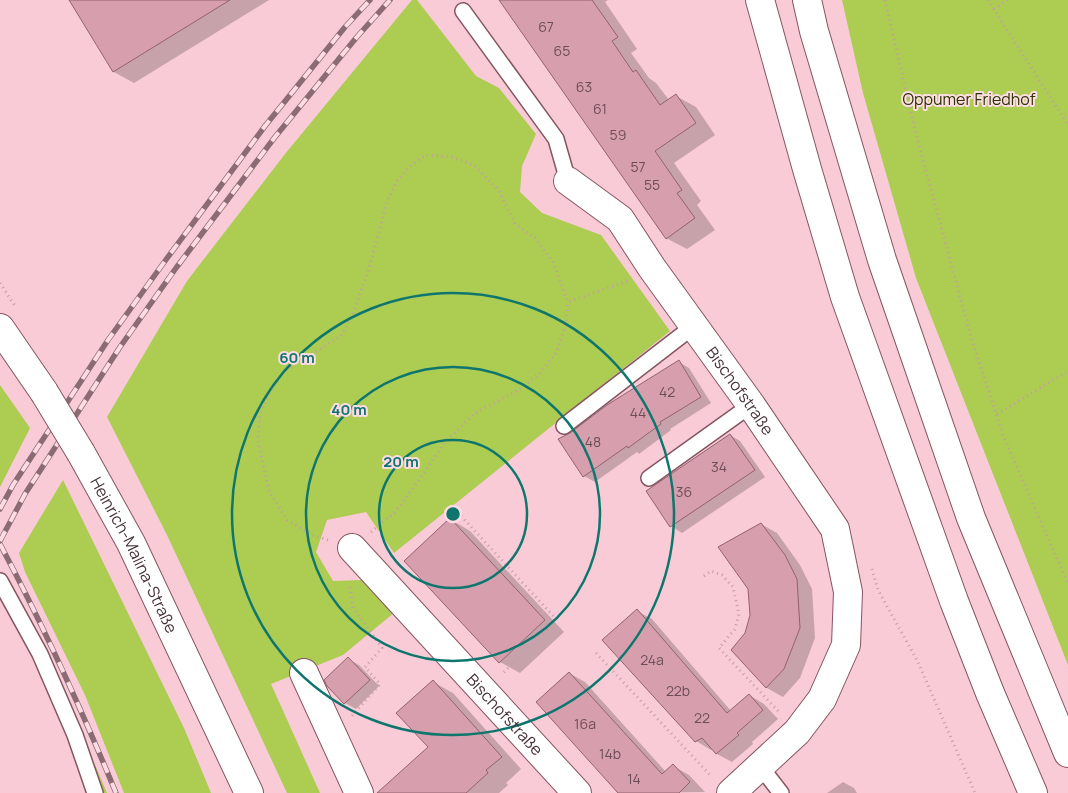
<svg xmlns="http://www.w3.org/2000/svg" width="1068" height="793" viewBox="0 0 1068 793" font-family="Manrope,sans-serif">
<rect width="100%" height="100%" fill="#f9cbd6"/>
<!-- green -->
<path fill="#accc52" d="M412,0H417L476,76L499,88L536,134L522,166L520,192L542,213L601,235L670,331L394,553L366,512L327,520L316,552L333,581L362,580L379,591L395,612L343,655L271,684L320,793H287L167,535L107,417L187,281L285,154Z
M842,0H1068V665L916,278L863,93Z
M0,385L30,428L0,487Z
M63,480L184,728L211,793H124L85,695L25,572L19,553Z
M47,652L107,793H101Z"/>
<!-- shadow -->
<path fill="#0003" d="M71,0H269L134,83L114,72Z
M500,0H608L605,2L637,49L631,53L649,78L656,83L669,100L676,96L696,107L715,135L674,163L701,201L697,205L715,230L687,249L666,238Z
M679,362L689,368L711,403L670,429L671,430L639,454L637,452L595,482L584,476Z
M730,435L740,441L765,477L682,533L671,526L648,491Z
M450,519L470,531L564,632L520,673L500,662Z
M761,524L777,533L800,565L812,589L815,638L800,678L783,697L767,688L733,650L746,634L751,616Z
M637,611L652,619L731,711L749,695L764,704L778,719L752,742L753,744L732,762L717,754L713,749L711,750L696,741Z
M348,659L359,665L379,686L356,709L345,703L328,685Z
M569,673L585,682L666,772L673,766L689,775L705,792L620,793Z
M433,682L453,693L521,769L506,783L508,785L499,793H391L429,748Z
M843,782L854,788L857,793H827Z"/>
<!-- building -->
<path fill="#d79fad" stroke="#94616f" d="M69,0H230L113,72Z
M499,0H592L618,37L612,41L633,72L636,70L660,105L676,94L696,123L655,151L682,190L677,193L695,218L666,239Z
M679,360L701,397L660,422L661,424L628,448L627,446L583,477L558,439L570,433L607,405Z
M730,434L755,470L670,527L646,491Z
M450,518L545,620L499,663L404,561Z
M761,523L785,555L797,579L800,628L784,669L766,688L731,650L745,633L750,615L748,589L718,547Z
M637,609L727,713L749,694L763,710L737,733L739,735L716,754L702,738L695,742L602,640Z
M348,657L370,680L344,704L327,686L324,680Z
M569,672L662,774L673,764L690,782L679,793H618L536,702Z
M433,680L502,757L486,770L488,773L466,793H377L428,747L396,713Z"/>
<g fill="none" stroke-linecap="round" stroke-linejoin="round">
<!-- lane casing -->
<g stroke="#865562" stroke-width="18">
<path id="lane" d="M463,11L556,139L568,181
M564,426L695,325
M649,478L751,405
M0,581L40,654L75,735L95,793
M760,766L781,793"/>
</g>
<!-- street casing -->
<g stroke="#865562" stroke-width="30">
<g id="street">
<path id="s1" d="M568,181L620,219L652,268L751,405L835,529L848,592L846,645L822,699L797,732L731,793"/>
<path id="s2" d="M352,548L577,793"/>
<path d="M304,673L359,793"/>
</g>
</g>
<!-- secondary casing -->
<g stroke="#865562" stroke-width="30">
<g id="secondary">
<path d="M0,328L44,392"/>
<path id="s3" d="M81,453L131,543L249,793"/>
</g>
</g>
<!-- highway casing -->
<g stroke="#865562" stroke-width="30">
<path id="highway" d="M760,0L807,169L845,297L954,601L990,693L1033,793
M807,0L814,31L882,260L971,518L1068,753"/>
</g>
<!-- path -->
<path stroke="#c49da6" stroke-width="3" stroke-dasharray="1 4" stroke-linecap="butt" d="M885,0L917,138L971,337L1003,435L1068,584
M988,0L1068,125
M994,9L1007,0
M0,283L15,306
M997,414L1068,371
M461,516L557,620L502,674
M371,532L395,512L421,477L446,441L474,414L522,388L541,372L556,353L566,324L568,302
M328,540L312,535L287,520L269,491L258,440L260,414L270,392L283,372L341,336L353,314L369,268L387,202L398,179L412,165L426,155L453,157L475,166L499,191L515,223L535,238L553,262L568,302L630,280
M872,569L878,590L918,662L975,793
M704,576L711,571L722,575L733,587L739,614L735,629L719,648L780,713
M350,587L353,608L382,648L365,667L380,684L352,716
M596,653L711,776"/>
<!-- lane -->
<use href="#lane" stroke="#fff" stroke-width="15"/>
<!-- street -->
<use href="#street" stroke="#fff" stroke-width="28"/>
<!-- secondary -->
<use href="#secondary" stroke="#fff" stroke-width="28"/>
<!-- highway -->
<use href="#highway" stroke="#fff" stroke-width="28"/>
<!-- rail casing -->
<g stroke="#8b6c74" stroke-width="5.5">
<path id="rail" d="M0,509L13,485L108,340L165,261L265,126L345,27L370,0
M0,541L25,494L120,347L176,268L275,137L356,38L390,0
M0,544C43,625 81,708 116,793"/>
</g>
<!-- rail -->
<use href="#rail" stroke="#ffdbe4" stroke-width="4" stroke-dasharray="11" stroke-linecap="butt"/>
<!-- secondary-bridge casing -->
<g stroke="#865562" stroke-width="30" stroke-linecap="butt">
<path id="secondary-bridge" d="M44,392L81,453"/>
</g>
<!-- secondary-bridge -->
<use href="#secondary-bridge" stroke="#fff" stroke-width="28"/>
</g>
<!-- distance rings -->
<g fill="none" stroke="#0f766e" stroke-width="2.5">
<circle cx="453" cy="514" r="74"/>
<circle cx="453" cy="514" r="147"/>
<circle cx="453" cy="514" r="221"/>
</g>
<g text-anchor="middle" stroke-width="4" stroke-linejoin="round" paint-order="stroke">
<!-- number labels -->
<g font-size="14" fill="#6c4d55">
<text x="546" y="32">67</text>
<text x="562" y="56">65</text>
<text x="584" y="92">63</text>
<text x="600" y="114">61</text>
<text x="618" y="140">59</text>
<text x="638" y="172">57</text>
<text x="652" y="190">55</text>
<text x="667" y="397">42</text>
<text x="638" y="418">44</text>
<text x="593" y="447">48</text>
<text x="719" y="472">34</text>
<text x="684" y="497">36</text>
<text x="652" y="665">24a</text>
<text x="678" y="696">22b</text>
<text x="702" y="723">22</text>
<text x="585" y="729">16a</text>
<text x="610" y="759">14b</text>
<text x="634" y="784">14</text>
</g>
<!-- park labels -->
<g font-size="16" fill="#293501" stroke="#ffdbe4">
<text x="969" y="105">Oppumer Friedhof</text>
</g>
<!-- street labels -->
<g font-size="16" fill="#483238" stroke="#ffdbe4">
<text dy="6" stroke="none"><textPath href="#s1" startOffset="274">Bischofstraße</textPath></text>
<text dy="6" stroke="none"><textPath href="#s3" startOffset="115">Heinrich-Malina-Straße</textPath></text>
<text dy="6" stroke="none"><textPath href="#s2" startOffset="226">Bischofstraße</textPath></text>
</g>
</g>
<circle cx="453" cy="514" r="8" fill="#0f766e" stroke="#ffdbe4" stroke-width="2.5"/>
<g font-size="15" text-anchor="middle" font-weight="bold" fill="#0f766e" stroke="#ffdbe4" stroke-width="4" stroke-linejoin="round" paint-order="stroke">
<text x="297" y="363">60 m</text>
<text x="349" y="415">40 m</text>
<text x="401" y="467">20 m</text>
</g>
</svg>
